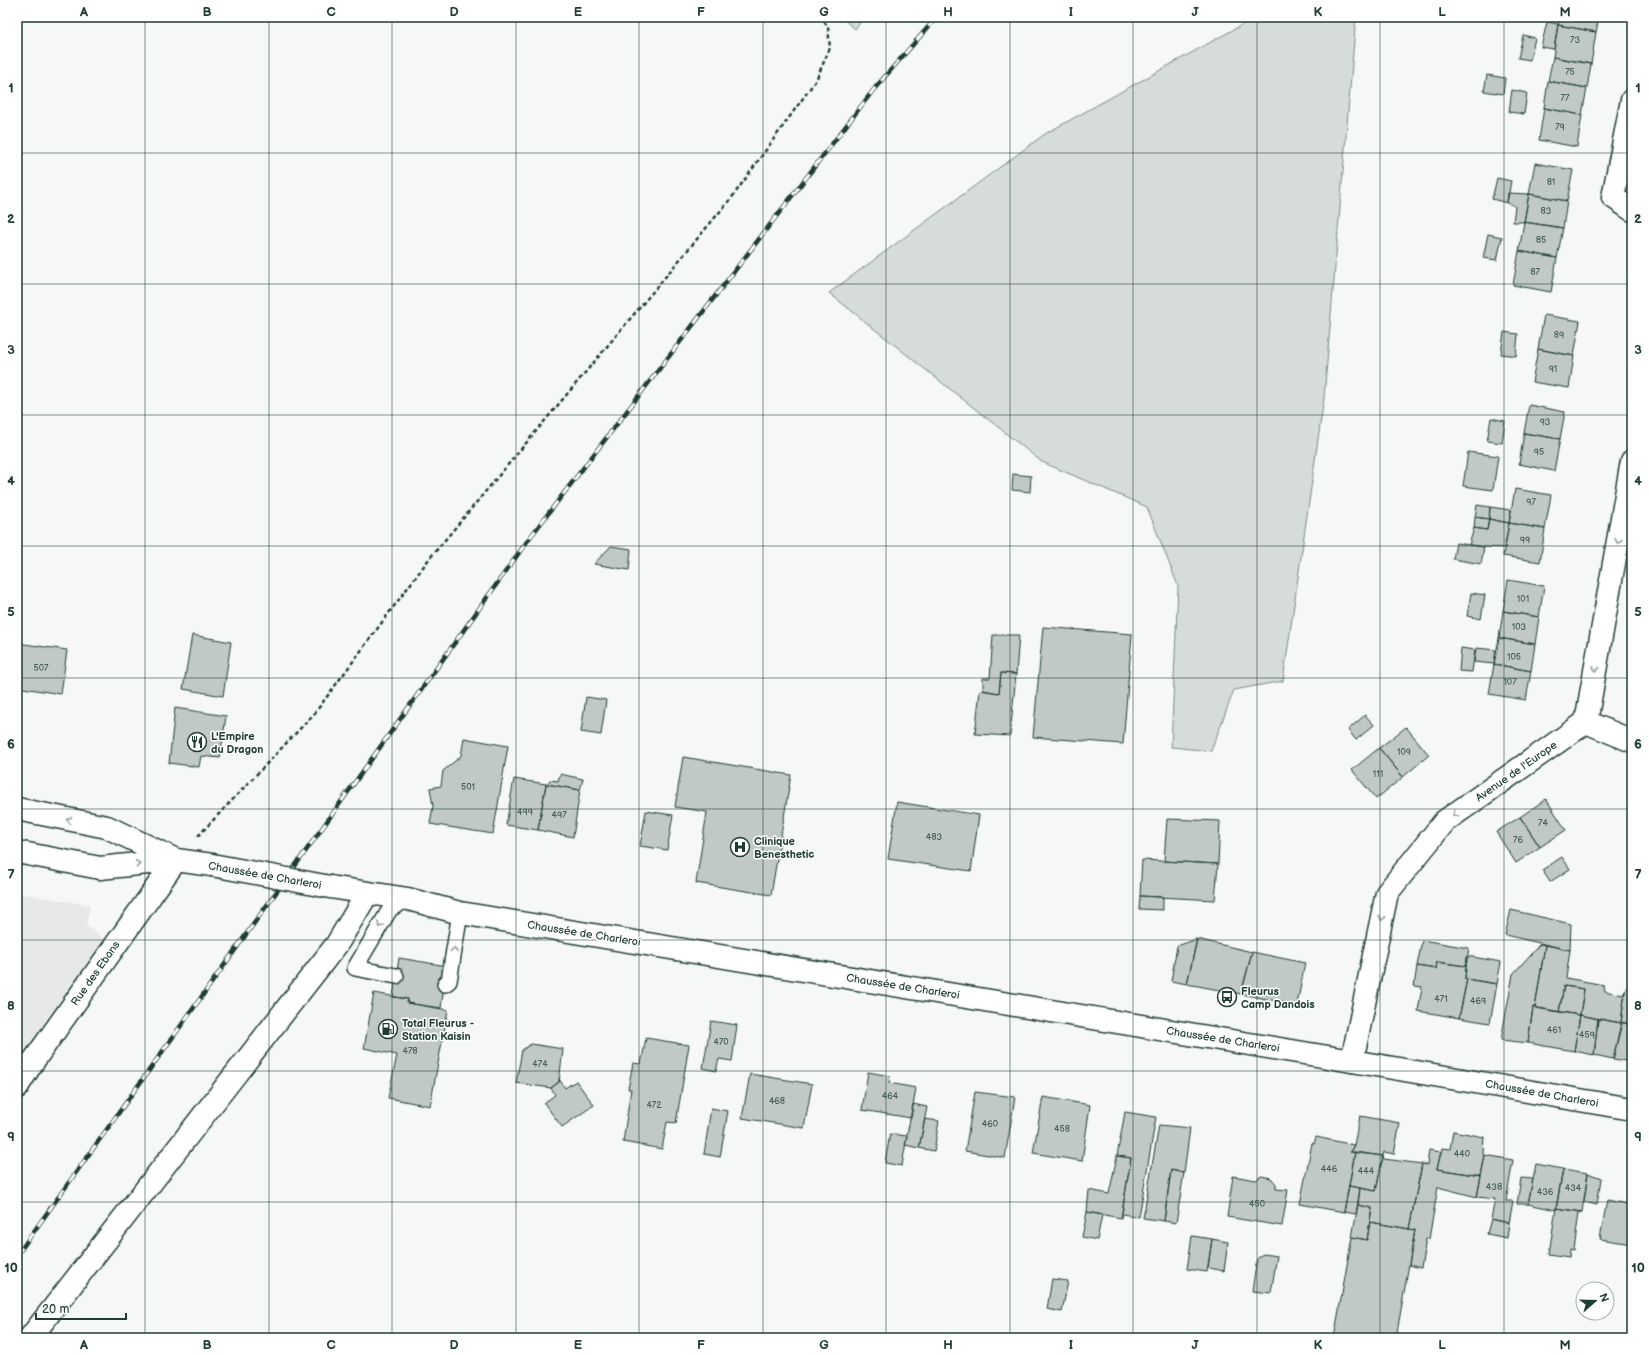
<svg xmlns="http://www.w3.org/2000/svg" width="1649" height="1355" viewBox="0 0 1649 1355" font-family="'Balsamiq Sans',sans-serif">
<rect width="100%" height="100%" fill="#f6f7f7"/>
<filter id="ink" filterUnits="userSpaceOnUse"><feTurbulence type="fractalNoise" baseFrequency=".025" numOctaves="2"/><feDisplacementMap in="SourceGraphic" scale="8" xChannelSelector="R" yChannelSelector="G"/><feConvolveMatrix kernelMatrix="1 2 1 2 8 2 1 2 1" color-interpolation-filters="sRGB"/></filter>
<g filter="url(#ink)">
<!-- built -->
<path fill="#e6e9e8" d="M17,893L90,905L86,925L114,947L17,1088Z"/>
<!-- green -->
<path fill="#d6dcdb" stroke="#7a8c88" d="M841,17H865L855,29Z
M1256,17H1356L1324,398L1283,681L1234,690L1211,751L1171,747L1178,586L1147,507L1042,462L829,293L1045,134Z"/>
<!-- building -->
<path fill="#c0c9c6" stroke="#1f3d34" d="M1559,17H1599L1596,32L1558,25Z
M1547,22L1558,24L1554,49L1541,47Z
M1558,25L1596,32L1591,64L1553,57Z
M1523,35L1535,38L1530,60L1518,58Z
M1553,57L1591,64L1587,88L1548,81Z
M1487,75L1505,78L1503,94L1484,91Z
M1548,81L1587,88L1582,115L1544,108Z
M1512,90L1527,93L1524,114L1509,112Z
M1544,108L1582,115L1577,147L1539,140Z
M1535,163L1573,170L1567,201L1529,194Z
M1497,178L1511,181L1507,203L1492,199Z
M1508,193L1529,194L1524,222H1513L1515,206L1507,203Z
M1529,194L1567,201L1563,228L1524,222Z
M1524,222L1563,228L1557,258L1519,251Z
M1488,234L1502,237L1497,260L1483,258Z
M1519,251L1557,258L1551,292L1513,285Z
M1544,315L1580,321L1574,356L1538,349Z
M1504,332L1518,334L1516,356L1501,354Z
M1538,349L1574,356L1569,388L1532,382Z
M1529,405L1565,412L1560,439L1524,433Z
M1491,418L1505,421L1502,443L1487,441Z
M1524,433L1560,439L1554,471L1519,464Z
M1468,452L1498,456L1493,490L1463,486Z
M1013,474L1031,476L1030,492L1012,490Z
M1515,489L1551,495L1545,529L1509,523Z
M1477,505L1490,507L1489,519L1475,517Z
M1490,507L1511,510L1509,523L1489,519Z
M1475,517L1489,519L1487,530L1474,528Z
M1489,519L1509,523L1505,548L1484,547L1469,545L1474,528L1487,530Z
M1509,523L1545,529L1540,562L1503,556Z
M1456,543L1484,547L1481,564L1453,559Z
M611,546L631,549L629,570L594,564Z
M1508,580L1544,586L1539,617L1503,611Z
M1471,593L1485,595L1481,619L1467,616Z
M1503,611L1539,617L1535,644L1499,638Z
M1043,627L1132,634L1123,744L1033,737Z
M192,635L231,642L223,696L183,689Z
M993,635H1019L1016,674L1001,673L999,693L983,690V678H990Z
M1499,638L1535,644L1531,671L1494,664Z
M17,643L67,650L61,694L17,687Z
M1461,648L1475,650L1472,672L1459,671Z
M1476,648L1496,650L1494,664L1474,662Z
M1494,664L1531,671L1526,700L1489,694Z
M1001,673L1016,674L1010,736L975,734L980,690L999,693Z
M586,697L606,700L601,735L581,732Z
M175,708L226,716L220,758L201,756L199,767L169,763Z
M1365,715L1374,725L1356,740L1348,730Z
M1406,727L1429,755L1403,777L1379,748Z
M464,738L508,746L493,834L430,824L433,806L430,788L441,786L443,771L461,756Z
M1379,748L1403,777L1376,799L1352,770Z
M683,757L791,775L771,895L696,883L707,812L675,807Z
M560,774L583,779L580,790L547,784L550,780L558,781Z
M514,779L546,784L538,830L506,825Z
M546,784L580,790L573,837L538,830Z
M1546,799L1566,830L1540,847L1520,817Z
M897,802L979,815L971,871L888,859Z
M646,811L673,815L667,850L640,846Z
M1520,817L1540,847L1516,863L1496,832Z
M1167,819L1220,821L1218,864L1164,861Z
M1562,857L1570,869L1550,882L1542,870Z
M1142,860L1218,864L1215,900L1140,896Z
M1140,896L1163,897V910L1139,909Z
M1511,910L1571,924L1570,950L1505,935Z
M1197,939L1252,952L1241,994L1187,984Z
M1197,939L1187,984L1171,981L1177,946Z
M1422,940L1469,948L1466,966L1437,962L1436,969L1417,966Z
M1540,944L1545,945L1535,1008L1533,1007L1528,1043L1501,1040L1513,974Z
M1545,945L1570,950L1566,978L1604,985L1605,991L1623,995L1625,991L1621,1023L1580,1015L1584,989L1564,986L1559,1012L1535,1008Z
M1252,952L1305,963L1297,1005L1241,994Z
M1467,956L1501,962L1497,984L1465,979Z
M399,958L447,966L441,1008L407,1003L408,999L393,997Z
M1437,962L1466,966L1465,979H1467L1459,1018L1418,1011L1422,987L1414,986L1417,966L1436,969Z
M1632,974V1024L1621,1022L1625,991L1630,982H1632Z
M1467,979L1497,984L1490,1023L1459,1018Z
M1564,986L1584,989L1580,1015L1559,1012Z
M374,993L408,999L407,1003L448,1010L430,1106L388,1098L397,1055L364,1048Z
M1533,1007L1580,1015L1574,1051L1528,1043Z
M1580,1015L1598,1019L1594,1055L1574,1051Z
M1598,1019L1621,1023L1613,1059L1594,1055Z
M711,1021L737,1025L732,1061L719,1059L716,1071L703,1068Z
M1622,1023L1632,1024V1062L1613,1059Z
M646,1038L689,1045L676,1123L667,1122L662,1149L623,1142L631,1089H628L633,1063L641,1064Z
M531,1044L563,1049L559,1082L551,1088L516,1083L522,1050Z
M868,1072L890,1076L889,1083L916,1088L911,1118L862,1110Z
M750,1074L812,1084L804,1128L742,1118Z
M559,1079L565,1088L576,1081L594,1105L562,1127L544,1103L555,1095L551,1088L559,1082Z
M975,1092L1015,1097L1005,1158L965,1151Z
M1043,1097L1090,1105L1082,1161L1033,1153Z
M913,1104L927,1107L919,1148L905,1145Z
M711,1108L728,1111L720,1157L704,1154Z
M1125,1112L1156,1117L1139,1217L1122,1214L1131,1158L1117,1156Z
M1360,1116L1400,1123L1394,1154L1384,1152L1383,1156L1350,1152L1354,1145Z
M925,1119L939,1121L934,1151L919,1148Z
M1159,1125L1190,1128L1184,1173L1171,1170L1164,1221L1143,1218Z
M1453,1131L1484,1137L1483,1155H1485L1481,1176L1437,1169L1442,1148L1450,1149Z
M890,1134L907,1136L902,1166L885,1163Z
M1316,1137L1354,1145L1350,1152H1355L1344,1212L1300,1204L1312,1143L1314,1144Z
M1429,1150L1441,1152L1437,1169L1481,1176L1477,1197L1438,1187L1429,1239H1426L1421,1268L1409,1265L1415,1230L1409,1229L1422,1164L1427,1165Z
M1355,1152L1383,1156L1376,1191L1349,1186Z
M1485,1155L1513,1160L1506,1201H1513L1509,1223L1491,1219L1495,1199L1477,1197Z
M1117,1156L1131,1158L1121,1218L1087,1212L1089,1190L1109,1194Z
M1383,1156L1384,1159L1422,1164L1409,1229L1370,1222L1372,1208L1358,1205L1360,1188L1376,1191Z
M1536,1164L1563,1169L1556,1210L1528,1204Z
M1563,1169L1588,1173L1582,1212L1556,1208Z
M1171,1170L1184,1173L1176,1223L1164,1221Z
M1588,1173L1601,1178L1597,1205L1584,1202Z
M1233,1176L1256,1180L1261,1176L1271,1178L1276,1184V1189L1288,1190L1282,1226L1227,1217Z
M1521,1178L1533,1179L1528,1204H1517Z
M1349,1186L1360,1188L1356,1214L1344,1212Z
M1607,1200L1632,1205V1244L1600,1239Z
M1358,1205L1372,1208L1367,1240L1352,1237Z
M1556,1208L1582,1212H1579L1574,1250L1570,1249L1569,1257L1549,1254Z
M1087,1212L1102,1215L1097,1240L1082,1237Z
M1491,1219L1509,1223L1507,1238L1487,1234Z
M1370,1222L1415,1230L1396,1338H1334L1352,1237L1367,1240Z
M1192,1236L1212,1239L1207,1272L1187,1269Z
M1212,1239L1228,1242L1224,1271L1208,1268Z
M1264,1254L1277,1256L1271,1293L1252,1291L1257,1259L1261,1255Z
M1052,1279L1068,1281L1062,1312L1047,1309Z"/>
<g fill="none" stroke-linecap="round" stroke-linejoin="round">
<!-- lane casing -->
<g stroke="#1f3d34" stroke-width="18">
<path id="lane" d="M396,976L355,968L390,909L408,899
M445,984L449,981L460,913"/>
</g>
<!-- street casing -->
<g stroke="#1f3d34" stroke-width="25">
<path id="street" d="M1632,100L1613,197L1632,210
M1586,722L1632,741
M1352,1061L1387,893L1445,821L1586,722L1632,461
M17,1087L32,1063L176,860
M30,1338L337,944L367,894"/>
</g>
<!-- secondary casing -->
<g stroke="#1f3d34" stroke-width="25">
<path id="secondary" d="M17,809L107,827L176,860
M17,852L100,868L176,860L212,865
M330,887L408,899L460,913L1352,1061L1632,1109"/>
</g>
<!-- path -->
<path stroke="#1f3d34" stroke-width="2.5" stroke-dasharray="4 3" stroke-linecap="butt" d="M198,836L314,714L429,559L733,196L816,80L830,48L828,27L821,17"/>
<!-- lane -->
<use href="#lane" stroke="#fff" stroke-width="15"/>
<!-- street -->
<use href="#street" stroke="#fff" stroke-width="22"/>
<!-- secondary -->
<use href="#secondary" stroke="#fff" stroke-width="22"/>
<!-- rail casing -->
<g stroke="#1f3d34" stroke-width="4.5">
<path id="rail" d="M17,1255L531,536L875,88L937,17"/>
</g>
<!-- rail -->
<use href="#rail" stroke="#fff" stroke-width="3" stroke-dasharray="9" stroke-linecap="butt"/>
<!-- secondary-bridge casing -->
<g stroke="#1f3d34" stroke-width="25" stroke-linecap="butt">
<path id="secondary-bridge" d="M212,865L330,887"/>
</g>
<!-- secondary-bridge -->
<use href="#secondary-bridge" stroke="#fff" stroke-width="22"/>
</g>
<!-- one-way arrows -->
<defs><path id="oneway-chevron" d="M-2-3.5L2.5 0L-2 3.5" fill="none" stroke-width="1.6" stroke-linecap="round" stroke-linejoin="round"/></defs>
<g stroke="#8f9e9a">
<use href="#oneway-chevron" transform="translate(1618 541) rotate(100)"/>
<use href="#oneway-chevron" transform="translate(1596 669) rotate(100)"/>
<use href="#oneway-chevron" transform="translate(1455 814) rotate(145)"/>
<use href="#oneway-chevron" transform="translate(69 820) rotate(-169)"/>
<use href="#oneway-chevron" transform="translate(138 864) rotate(-6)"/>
<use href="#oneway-chevron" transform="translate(1382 918) rotate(102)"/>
<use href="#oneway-chevron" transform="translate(380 925) rotate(121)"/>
<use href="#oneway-chevron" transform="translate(454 950) rotate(-81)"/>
</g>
</g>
<!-- grid -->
<path fill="none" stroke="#1f3d34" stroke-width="1" stroke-opacity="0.55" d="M145,17V1338M269,17V1338M392,17V1338M516,17V1338M639,17V1338M763,17V1338M886,17V1338M1010,17V1338M1133,17V1338M1257,17V1338M1380,17V1338M1504,17V1338M17,153H1632M17,284H1632M17,415H1632M17,546H1632M17,678H1632M17,809H1632M17,940H1632M17,1071H1632M17,1202H1632"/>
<!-- icons -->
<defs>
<g id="restaurant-ring" transform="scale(1)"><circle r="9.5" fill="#fff" stroke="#1f3d34" stroke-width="1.5"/><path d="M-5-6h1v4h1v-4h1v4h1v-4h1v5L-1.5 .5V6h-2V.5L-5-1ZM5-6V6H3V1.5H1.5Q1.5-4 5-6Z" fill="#1f3d34"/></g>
<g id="hospital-ring" transform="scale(1)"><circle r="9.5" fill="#fff" stroke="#1f3d34" stroke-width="1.5"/><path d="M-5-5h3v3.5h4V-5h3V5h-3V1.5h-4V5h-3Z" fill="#1f3d34"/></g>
<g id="bus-ring" transform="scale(1)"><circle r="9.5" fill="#fff" stroke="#1f3d34" stroke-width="1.5"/><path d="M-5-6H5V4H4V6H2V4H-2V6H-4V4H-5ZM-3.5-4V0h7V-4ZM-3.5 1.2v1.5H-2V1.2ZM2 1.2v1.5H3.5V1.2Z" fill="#1f3d34"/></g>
<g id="fuel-ring" transform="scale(1)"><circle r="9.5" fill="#fff" stroke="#1f3d34" stroke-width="1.5"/><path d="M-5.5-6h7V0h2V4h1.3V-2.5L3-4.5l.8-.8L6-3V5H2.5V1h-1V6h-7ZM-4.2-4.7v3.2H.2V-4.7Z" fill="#1f3d34"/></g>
</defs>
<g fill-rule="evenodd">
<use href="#restaurant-ring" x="197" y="742"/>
<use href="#hospital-ring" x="740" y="847"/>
<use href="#bus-ring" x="1227" y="997"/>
<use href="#fuel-ring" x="388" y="1029"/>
</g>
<g text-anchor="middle" stroke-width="3" stroke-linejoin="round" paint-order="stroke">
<!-- number labels -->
<g font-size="9" fill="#476058">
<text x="1575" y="43">73</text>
<text x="1570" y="75">75</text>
<text x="1565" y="101">77</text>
<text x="1560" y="130">79</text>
<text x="1551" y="185">81</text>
<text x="1546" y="214">83</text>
<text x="1541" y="243">85</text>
<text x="1535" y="275">87</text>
<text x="1559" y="338">89</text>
<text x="1553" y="372">91</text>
<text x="1545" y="425">93</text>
<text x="1539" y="455">95</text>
<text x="1531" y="505">97</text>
<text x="1525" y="543">99</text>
<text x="1523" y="602">101</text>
<text x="1519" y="630">103</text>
<text x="1514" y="660">105</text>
<text x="41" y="671">507</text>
<text x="1510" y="685">107</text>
<text x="1404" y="755">109</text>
<text x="1378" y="777">111</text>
<text x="468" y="790">501</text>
<text x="525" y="815">499</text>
<text x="559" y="818">497</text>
<text x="1543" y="826">74</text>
<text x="934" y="840">483</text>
<text x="1518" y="843">76</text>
<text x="1441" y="1002">471</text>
<text x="1478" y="1004">469</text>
<text x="1554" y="1033">461</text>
<text x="1587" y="1038">459</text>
<text x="721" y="1045">470</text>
<text x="410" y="1054">478</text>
<text x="540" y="1067">474</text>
<text x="890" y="1099">464</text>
<text x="777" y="1104">468</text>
<text x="654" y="1108">472</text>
<text x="990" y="1127">460</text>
<text x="1062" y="1132">458</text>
<text x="1462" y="1157">440</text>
<text x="1329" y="1172">446</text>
<text x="1366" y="1174">444</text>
<text x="1494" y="1190">438</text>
<text x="1573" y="1191">434</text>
<text x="1545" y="1195">436</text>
<text x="1257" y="1207">450</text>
</g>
<!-- poi labels -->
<g font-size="11" font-weight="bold" fill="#1f3d34" stroke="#fff" text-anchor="start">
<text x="211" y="740">L'Empire<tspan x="211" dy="13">du Dragon</tspan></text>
<text x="754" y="845">Clinique<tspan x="754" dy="13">Benesthetic</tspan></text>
<text x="1241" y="995">Fleurus<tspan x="1241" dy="13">Camp Dandois</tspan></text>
<text x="402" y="1027">Total Fleurus -<tspan x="402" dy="13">Station Kaisin</tspan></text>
</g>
<!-- street labels -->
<g font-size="11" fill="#1f3d34" stroke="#fff">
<text transform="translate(1516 771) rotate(-35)" y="4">Avenue de l'Europe</text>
<text transform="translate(265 875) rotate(10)" y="4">Chaussée de Charleroi</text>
<text transform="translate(584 933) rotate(9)" y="4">Chaussée de Charleroi</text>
<text transform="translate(95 973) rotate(-55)" y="4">Rue des Ebans</text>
<text transform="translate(903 986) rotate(9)" y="4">Chaussée de Charleroi</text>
<text transform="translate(1223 1039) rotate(9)" y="4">Chaussée de Charleroi</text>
<text transform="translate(1542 1093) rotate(10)" y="4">Chaussée de Charleroi</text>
</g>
</g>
<!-- margin -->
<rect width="1649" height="1355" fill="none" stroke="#fff" stroke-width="44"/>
<!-- north arrow -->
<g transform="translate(1595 1301) rotate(70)"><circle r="19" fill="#ffffff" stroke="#a5b1ae"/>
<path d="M0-3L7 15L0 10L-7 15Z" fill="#1f3d34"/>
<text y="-6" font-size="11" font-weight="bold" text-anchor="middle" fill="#1f3d34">N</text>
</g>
<!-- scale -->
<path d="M36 1313v6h90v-6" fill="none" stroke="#1f3d34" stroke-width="2"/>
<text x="42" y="1313" font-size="12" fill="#1f3d34" stroke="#ffffff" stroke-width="3" paint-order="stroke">20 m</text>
<rect x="22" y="22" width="1605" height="1311" fill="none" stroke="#1f3d34" stroke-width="1.5"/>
<g font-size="13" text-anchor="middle" font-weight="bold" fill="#1f3d34">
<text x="84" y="16">A</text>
<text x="207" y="16">B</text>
<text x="331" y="16">C</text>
<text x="454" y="16">D</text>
<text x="578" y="16">E</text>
<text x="701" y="16">F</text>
<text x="824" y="16">G</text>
<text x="948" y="16">H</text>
<text x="1071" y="16">I</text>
<text x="1195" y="16">J</text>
<text x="1318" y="16">K</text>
<text x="1442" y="16">L</text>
<text x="1565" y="16">M</text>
<text x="11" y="92">1</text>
<text x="1638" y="92">1</text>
<text x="11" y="223">2</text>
<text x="1638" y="223">2</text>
<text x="11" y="354">3</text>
<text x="1638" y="354">3</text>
<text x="11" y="485">4</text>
<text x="1638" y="485">4</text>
<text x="11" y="616">5</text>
<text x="1638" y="616">5</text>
<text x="11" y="748">6</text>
<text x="1638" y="748">6</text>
<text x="11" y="879">7</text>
<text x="1638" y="879">7</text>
<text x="11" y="1010">8</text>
<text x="1638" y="1010">8</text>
<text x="11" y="1141">9</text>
<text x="1638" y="1141">9</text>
<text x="11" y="1272">10</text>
<text x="1638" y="1272">10</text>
<text x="84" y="1349">A</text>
<text x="207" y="1349">B</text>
<text x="331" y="1349">C</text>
<text x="454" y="1349">D</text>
<text x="578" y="1349">E</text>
<text x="701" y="1349">F</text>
<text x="824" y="1349">G</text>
<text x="948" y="1349">H</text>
<text x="1071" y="1349">I</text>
<text x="1195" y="1349">J</text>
<text x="1318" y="1349">K</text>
<text x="1442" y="1349">L</text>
<text x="1565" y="1349">M</text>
</g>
</svg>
